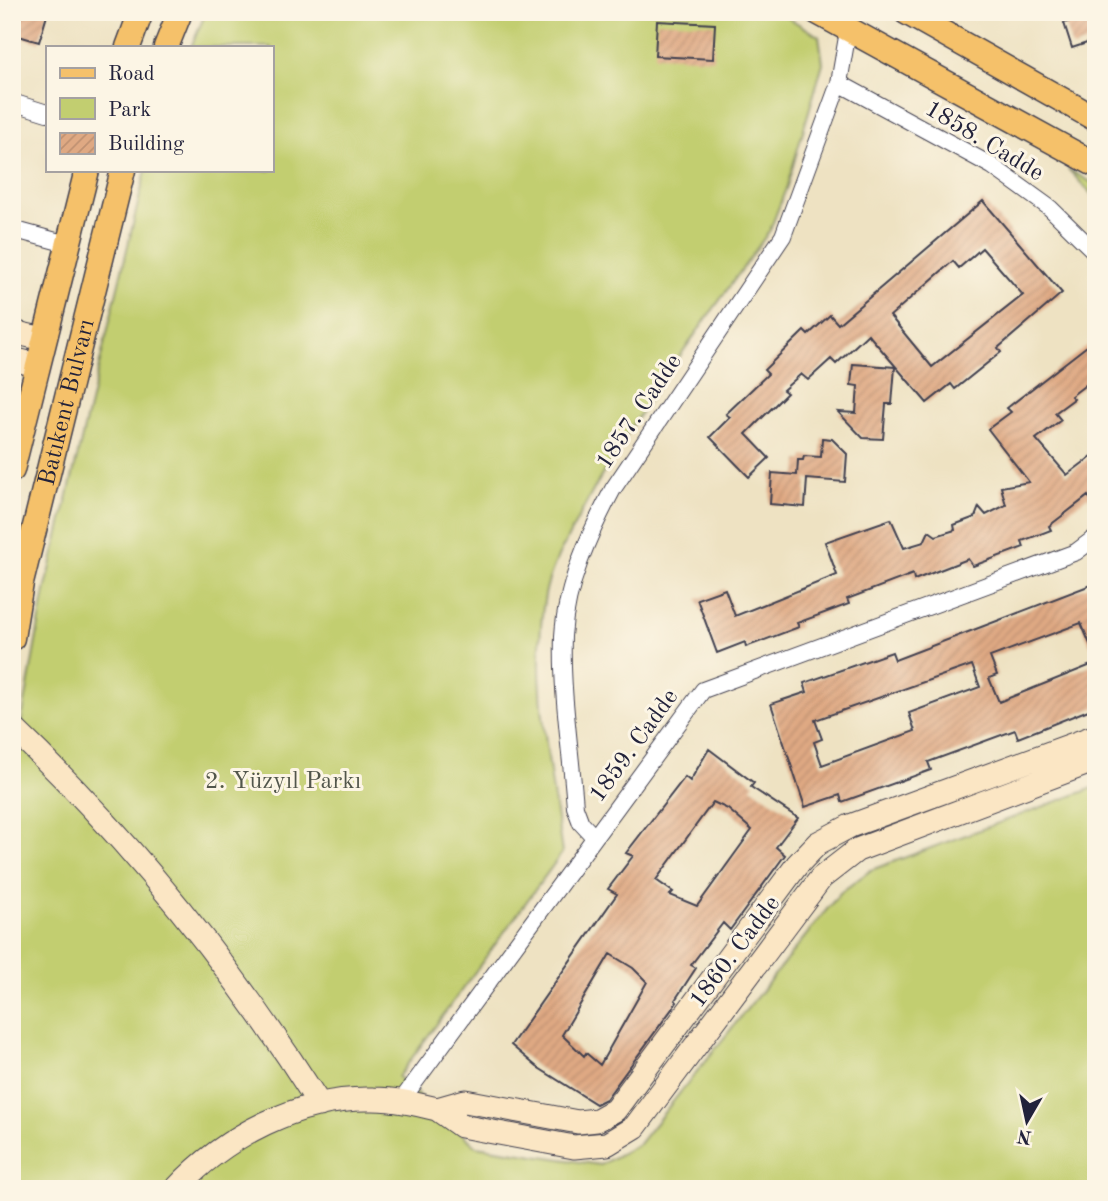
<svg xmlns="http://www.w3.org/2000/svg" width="1108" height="1201" viewBox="0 0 1108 1201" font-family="'Old Standard TT',serif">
<defs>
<pattern id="building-hatch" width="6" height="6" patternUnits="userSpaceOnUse" patternTransform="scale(1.75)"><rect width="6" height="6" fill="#dfa983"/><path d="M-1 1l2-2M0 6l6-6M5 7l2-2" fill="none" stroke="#bf9172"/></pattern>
</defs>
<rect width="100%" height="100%" fill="#fcf5e5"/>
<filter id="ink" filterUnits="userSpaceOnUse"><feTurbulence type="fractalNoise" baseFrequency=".0143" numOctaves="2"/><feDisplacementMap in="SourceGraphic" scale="14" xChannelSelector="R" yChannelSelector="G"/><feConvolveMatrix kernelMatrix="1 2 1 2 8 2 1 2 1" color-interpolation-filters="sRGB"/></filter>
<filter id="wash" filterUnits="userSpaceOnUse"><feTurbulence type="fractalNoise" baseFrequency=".00686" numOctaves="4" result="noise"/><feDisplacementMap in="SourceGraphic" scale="28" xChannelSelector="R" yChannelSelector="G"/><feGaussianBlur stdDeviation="1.57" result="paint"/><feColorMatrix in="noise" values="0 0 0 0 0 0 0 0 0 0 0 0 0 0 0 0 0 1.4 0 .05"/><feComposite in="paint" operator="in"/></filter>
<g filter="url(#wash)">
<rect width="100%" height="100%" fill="#eee2c2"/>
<!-- green -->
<path fill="#c2ce70" stroke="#727856" stroke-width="2" d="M206,12H778L819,36L823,63L787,186L770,230C704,324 631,416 579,517C566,541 550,568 545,595C530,675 551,773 562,853L398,1077L476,1146L600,1165L639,1144L840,893L871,870L1096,787V1189H12V776L45,591L146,170H271V47H191Z
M1068,169L1096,185V199Z"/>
<g id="blocks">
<!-- building -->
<path fill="url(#building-hatch)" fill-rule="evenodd" d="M12,12H48L39,42L12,34Z
M1096,12V40L1072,48L1064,23Z
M657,21L715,24L713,59L655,56Z
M983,201L1062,293L998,348L1001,352L955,389L951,384L927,403L868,334L836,364L831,359L808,380L801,374L783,390L787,393L746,434L769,458L749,477L710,437L730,417L726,414L768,374L764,370L804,331L808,335L830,315L838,324ZM982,248L1023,295L932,367L890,316L953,261L959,268Z
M1096,339V377L1071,396L1074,399L1055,413L1061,420L1036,439L1067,475L1096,453V506L1088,496L1049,526L1051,530L1022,541L1024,547L973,566L968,559L914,580L913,574L847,599L849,604L797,623L799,627L746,647L745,642L717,653L697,599L725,589L735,616L837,575L825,542L891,519L904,548L924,542L929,531L936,536L955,530L954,525L975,517L979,507L986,515L1006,505L1001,487L1029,482L988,429L1011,412L1007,408Z
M853,364L895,367L892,404H886L883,439L863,438L838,412L856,413L858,386L851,385Z
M822,438L832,439L847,454L845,482L807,479L805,507L770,504L772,473L797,475L798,460H803L804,456L821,457Z
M1096,583V658L1081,623L990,657L997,675L989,678L999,702L1096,663V707L1018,738L1015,730L928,762L931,770L842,802L840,795L805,807L771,704L807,692L804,683L892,652L895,660ZM972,665L980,687L909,713L915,731L822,765L814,742L822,739L815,720Z
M709,749L754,783L751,787L798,818L776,847L785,855L730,930L723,923L691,965L696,968L675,1000L677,1002L606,1099L596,1104L537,1067L511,1045L617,894L608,889L633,856L626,853L685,777L690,781ZM713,802L728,809L752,830L697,906L670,895L673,892L656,880ZM610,954L633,968L647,982L600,1065L586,1053L584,1056L562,1035Z"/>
</g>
</g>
<g filter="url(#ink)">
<use href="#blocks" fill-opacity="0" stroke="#413f4f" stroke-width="2"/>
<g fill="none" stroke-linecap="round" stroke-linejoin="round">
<!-- street casing -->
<g stroke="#413f4f" stroke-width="18">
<path id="street" d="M839,83L992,166L1050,208L1096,253
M12,102L47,113
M12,229L67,244
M594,837L581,823L575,807C571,751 561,693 563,636C566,585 589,534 613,489L783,236L839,83L848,31
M401,1101L703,690L1076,552L1096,537"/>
</g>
<!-- secondary casing -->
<g stroke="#413f4f" stroke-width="25">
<path id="secondary" d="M12,332L44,339
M12,359L37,365
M12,727C132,841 231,965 320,1105
M1096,736L850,826L818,843L797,865L615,1110L597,1120L578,1122L465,1101L437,1109L461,1126L574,1147L607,1144L635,1127L821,878L857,850L1096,760
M176,1189C225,1136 299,1097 373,1099C395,1099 416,1104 437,1109"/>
</g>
<!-- primary casing -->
<g stroke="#413f4f" stroke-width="27">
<g id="primary">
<path d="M817,12L1096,165"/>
<path d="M906,12L1096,119"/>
<path d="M128,47L141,12"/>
<path d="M166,47L180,12"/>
<path d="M12,470L87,170"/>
<path id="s1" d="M12,638L21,583L123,170"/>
</g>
</g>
<!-- street -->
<use href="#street" stroke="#fff" stroke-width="16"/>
<!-- secondary -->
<use href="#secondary" stroke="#fbe6c4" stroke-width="23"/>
<!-- primary -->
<use href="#primary" stroke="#f5c16b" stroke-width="24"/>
</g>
</g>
<g text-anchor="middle" stroke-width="6" stroke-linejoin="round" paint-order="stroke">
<!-- street labels -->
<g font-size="24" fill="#22223b" stroke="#fcf5e5">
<text transform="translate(985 140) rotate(31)" y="8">1858. Cadde</text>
<text dy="8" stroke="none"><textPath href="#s1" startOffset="242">Batıkent Bulvarı</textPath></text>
<text transform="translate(638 411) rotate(-56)" y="8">1857. Cadde</text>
<text transform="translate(633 745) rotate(-54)" y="8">1859. Cadde</text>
<text transform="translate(734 951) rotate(-53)" y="8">1860. Cadde</text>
</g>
<!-- park labels -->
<g font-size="24" fill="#52564b" stroke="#fcf5e5">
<text x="283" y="788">2. Yüzyıl Parkı</text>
</g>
</g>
<!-- margin -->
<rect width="1108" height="1201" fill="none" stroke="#fcf5e5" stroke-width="42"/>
<!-- legend -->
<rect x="46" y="46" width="228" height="126" fill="#fcf5e5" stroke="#a5a1a1" stroke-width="2"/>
<rect x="60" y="68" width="35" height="10" fill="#f5c16b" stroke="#a5a1a1" stroke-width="2"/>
<text x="108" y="80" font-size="21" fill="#22223b">Road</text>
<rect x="60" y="98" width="35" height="21" fill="#c2ce70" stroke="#a5a1a1" stroke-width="2"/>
<text x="108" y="116" font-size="21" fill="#22223b">Park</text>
<rect x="60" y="133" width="35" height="21" fill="url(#building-hatch)" stroke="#a5a1a1" stroke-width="2"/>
<text x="108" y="150" font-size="21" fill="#22223b">Building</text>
<!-- north arrow -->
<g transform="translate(1027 1121) rotate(189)" stroke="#fcf5e5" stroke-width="5" paint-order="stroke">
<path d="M0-5L12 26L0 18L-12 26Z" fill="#22223b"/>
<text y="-10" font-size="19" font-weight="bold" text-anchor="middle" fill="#22223b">N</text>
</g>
</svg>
